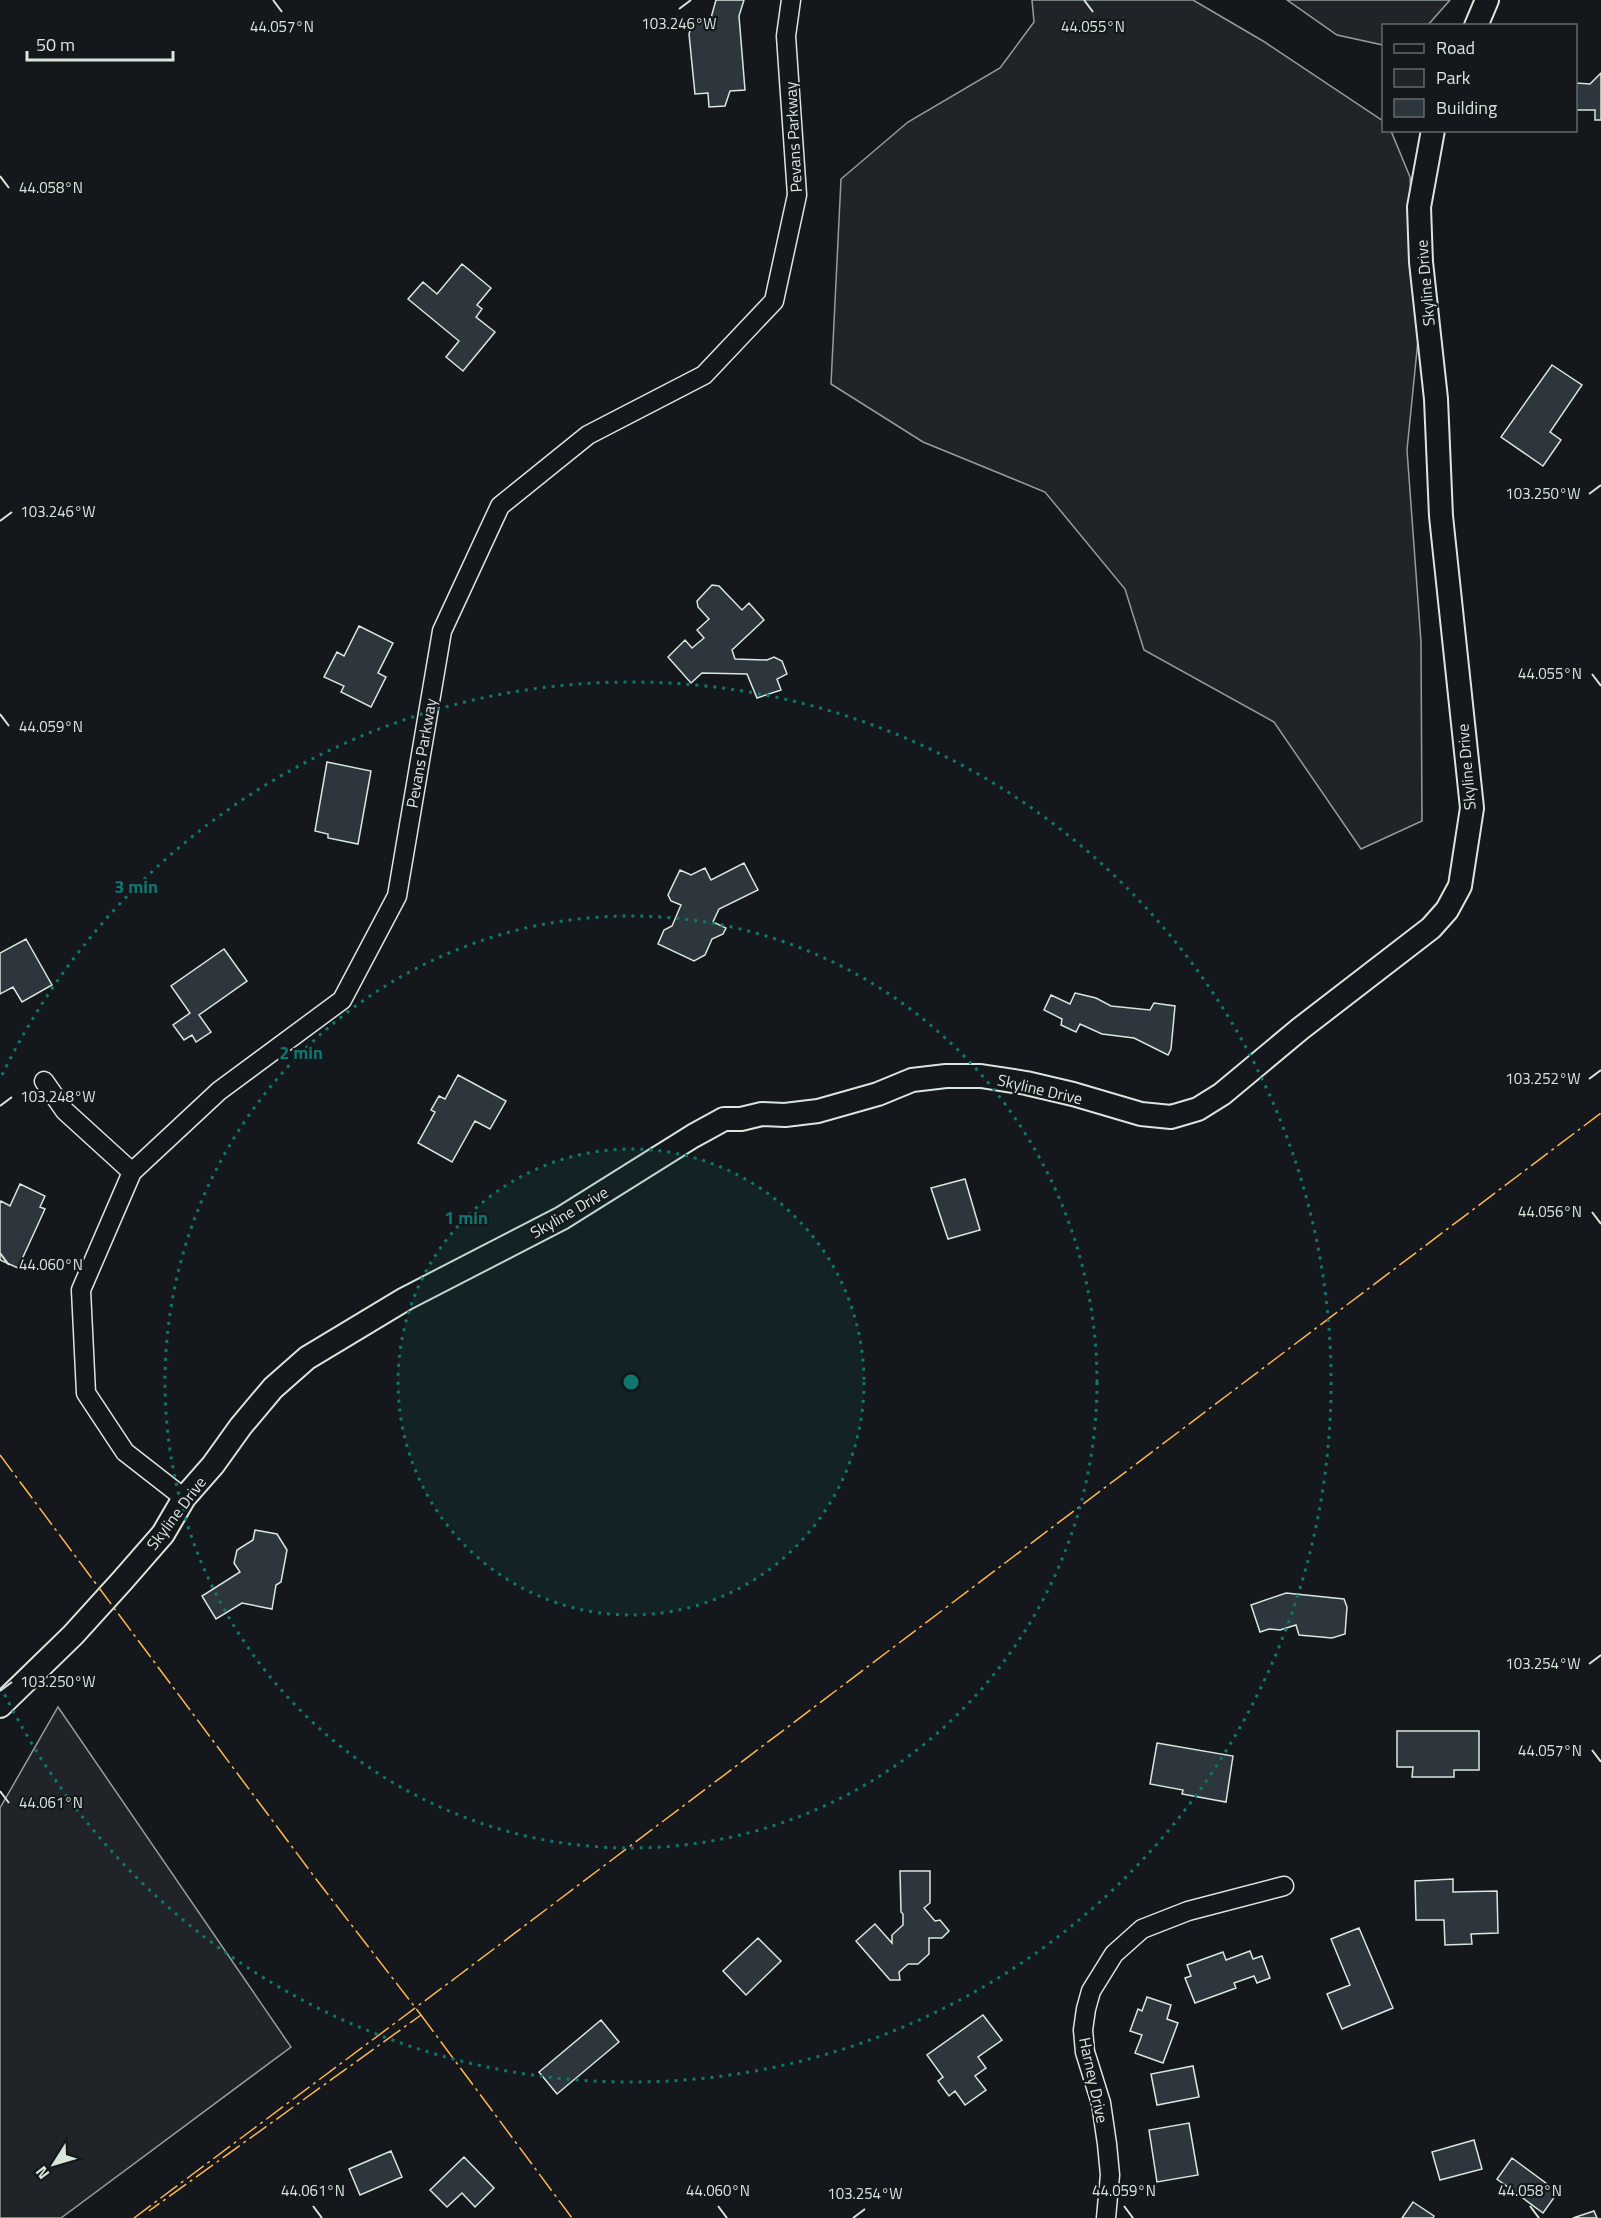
<svg xmlns="http://www.w3.org/2000/svg" width="1601" height="2218" viewBox="0 0 1601 2218" font-family="'Titillium Web',sans-serif">
<rect width="100%" height="100%" fill="#14181c"/>
<!-- green -->
<path fill="#202428" stroke="#939e99" stroke-width="1.5" d="M1032,0H1193L1263,41L1383,121L1384,130L1391,131L1410,177L1419,330L1407,450L1421,642L1422,821L1361,849L1274,722L1144,650L1125,589L1045,492L923,442L831,384L841,179L908,122L1000,68L1034,22Z
M1287,0H1450L1428,25L1384,26L1383,45L1337,35Z
M58,1707L291,2047L61,2218H0V1808Z"/>
<!-- building -->
<path fill="#2c363c" stroke="#d8e6dc" stroke-width="1.5" d="M716,0H744L739,16L745,90L730,91L725,106L709,107L708,93L695,94L689,34L693,21L709,25Z
M1601,73V120H1595V110H1576V83L1590,84Z
M462,264L491,288L477,305L482,309L476,317L495,332L463,371L446,357L459,341L408,299L423,282L437,294Z
M1552,365L1582,385L1550,432L1561,440L1543,466L1501,437Z
M712,585L719,586L742,610L749,603L764,620L732,650L735,659L767,660L774,657L782,661L787,674L777,679L781,690L757,698L747,674L702,673L691,683L668,657L685,640L692,648L704,638L697,630L709,619L698,607L697,601Z
M359,626L393,643L378,673L386,677L371,707L341,692L344,686L324,677L337,652L344,656Z
M327,762L371,771L358,844L328,838V834L315,831Z
M744,863L758,890L719,909L713,922L726,928L723,934L712,939L705,955L694,961L658,944L664,930L672,926L681,905L671,901L668,895L680,870L691,875L705,868L711,880Z
M26,939L52,985L22,1002L13,987L0,994V953Z
M224,949L247,981L199,1015L211,1032L196,1042L192,1035L184,1040L173,1025L190,1013L171,986Z
M1075,993L1096,998L1111,1006L1150,1010L1154,1003L1175,1006L1171,1049L1168,1055L1134,1038L1102,1034L1080,1024L1076,1032L1061,1025L1062,1019L1044,1010L1051,995L1070,1004Z
M458,1075L506,1101L490,1129L475,1121L452,1162L418,1143L435,1112L431,1110L439,1096L445,1099Z
M965,1179L980,1230L948,1239L931,1188Z
M20,1184L45,1196L40,1207L45,1209L18,1268L0,1260V1203L1,1201L10,1206Z
M255,1530L277,1534L287,1550L281,1582L276,1585L272,1609L242,1603L216,1619L202,1596L240,1572L234,1563L237,1550L253,1540Z
M1286,1593L1344,1599L1347,1607L1345,1634L1332,1638L1299,1635L1296,1625L1280,1630L1269,1629L1260,1632L1251,1605Z
M1397,1731H1479V1770H1454V1777H1412L1413,1767H1397Z
M1157,1743L1233,1756L1226,1802L1182,1794L1183,1790L1150,1784Z
M900,1871H930V1903L924,1908L935,1921L940,1920L949,1931L942,1938H929V1954L918,1964H908L899,1972L900,1980H890L856,1941L875,1924L892,1943V1935L903,1925V1914L901,1912Z
M1453,1879V1892L1497,1891L1498,1933L1471,1934L1472,1944L1445,1945L1444,1920H1416L1415,1881Z
M1359,1928L1393,2008L1342,2029L1327,1994L1350,1985L1331,1939Z
M758,1938L781,1961L746,1995L723,1971Z
M1250,1951L1253,1959L1262,1956L1270,1978L1257,1983L1254,1976L1234,1983L1236,1988L1195,2003L1185,1978L1191,1976L1187,1965L1223,1952L1226,1960Z
M1147,1997L1171,2005L1167,2019L1178,2023L1163,2063L1135,2053L1142,2035L1130,2031L1138,2009L1142,2011Z
M983,2015L1002,2040L978,2057L986,2068L975,2076L986,2090L965,2105L955,2091L949,2096L938,2081L943,2077L927,2055Z
M601,2020L619,2042L557,2094L539,2072Z
M1193,2066L1199,2097L1157,2105L1151,2074Z
M1189,2123L1198,2175L1157,2182L1149,2130Z
M1474,2140L1482,2169L1440,2180L1432,2152Z
M391,2151L402,2177L360,2195L349,2169Z
M464,2157L494,2188L475,2207L462,2193L447,2207L430,2190Z
M1512,2158L1558,2192L1543,2213L1497,2179Z
M1413,2202L1434,2216L1433,2218H1402Z
M1594,2211L1597,2218H1573Z"/>
<g fill="none" stroke-linecap="round" stroke-linejoin="round">
<!-- minor casing -->
<g stroke="#d8e6dc" stroke-width="21">
<path id="minor" d="M44,1081L65,1111L132,1172
M184,1498L125,1452L86,1393L81,1290L132,1172L219,1091L342,1000L397,896L442,631L500,506L588,435L704,375L774,301L797,195L786,36L791,0
M1106,2218L1110,2175L1107,2144L1101,2103L1085,2052L1083,2030L1086,2009L1091,1991L1114,1954L1142,1929L1188,1911L1284,1886"/>
</g>
<!-- tertiary casing -->
<g stroke="#d8e6dc" stroke-width="26">
<path id="tertiary" d="M1476,26L1487,0
M0,1706L73,1635L122,1581L163,1534L184,1498L213,1465L241,1426L273,1388L307,1358L405,1299L562,1218L693,1136L724,1119H741L762,1114L785,1115L818,1111L878,1094L912,1080L946,1076H981L1026,1083L1073,1094L1141,1114L1171,1117L1198,1109L1222,1094L1300,1029L1431,928L1447,910L1460,886L1472,808L1441,516L1436,399L1421,262L1419,207L1433,130"/>
</g>
<!-- minor -->
<use href="#minor" stroke="#14181c" stroke-width="18"/>
<!-- tertiary -->
<use href="#tertiary" stroke="#14181c" stroke-width="22"/>
<!-- power -->
<path stroke="#ffb74d" stroke-width="1.5" stroke-dasharray="21 4.5 3 4.5" stroke-linecap="butt" d="M0,1455L316,1879L421,2015L149,2211
M421,2015L572,2218
M134,2218L458,1976L1601,1113"/>
</g>
<!-- ticks -->
<path fill="none" stroke="#d8e6dc" stroke-width="2" d="M273,0L282,12M1084,0L1093,12M679,9L691,0M0,176L9,188M1589,494L1601,485M0,521L12,512M1592,674L1601,686M0,714L9,726M1589,1079L1601,1070M0,1106L12,1097M1592,1212L1601,1224M0,1253L9,1265M1589,1664L1601,1655M0,1691L12,1682M1592,1750L1601,1762M0,1791L9,1803M313,2206L322,2218M718,2206L727,2218M1124,2206L1133,2218M1530,2206L1539,2218M853,2218L865,2209"/>
<!-- distance rings -->
<circle cx="631" cy="1382" r="233" fill="#0f766e" fill-opacity=".12"/>
<g fill="none" stroke="#0f766e" stroke-width="3" stroke-dasharray="3 6">
<circle cx="631" cy="1382" r="233"/>
<circle cx="631" cy="1382" r="466"/>
<path d="M2 1075A700 700 0 1 1 2 1689"/>
</g>
<g text-anchor="middle" stroke-width="4.5" stroke-linejoin="round" paint-order="stroke">
<!-- street labels -->
<g font-size="16" fill="#d8e6dc" stroke="#14181c">
<text transform="translate(793 137) rotate(-93)" y="6">Pevans Parkway</text>
<text transform="translate(1425 283) rotate(-95)" y="6">Skyline Drive</text>
<text transform="translate(421 753) rotate(-80)" y="6">Pevans Parkway</text>
<text transform="translate(1466 767) rotate(-95)" y="6">Skyline Drive</text>
<text transform="translate(1040 1089) rotate(13)" y="6">Skyline Drive</text>
<text transform="translate(569 1212) rotate(-30)" y="6">Skyline Drive</text>
<text transform="translate(176 1513) rotate(-53)" y="6">Skyline Drive</text>
<text transform="translate(1094 2080) rotate(78)" y="6">Harney Drive</text>
</g>
</g>
<g font-size="15" text-anchor="middle" fill="#d8e6dc" stroke="#14181c" stroke-width="4.5" stroke-linejoin="round" paint-order="stroke">
<text x="679" y="29">103.246°W</text>
<text x="282" y="32">44.057°N</text>
<text x="1093" y="32">44.055°N</text>
<text x="51" y="193">44.058°N</text>
<text x="1543" y="499">103.250°W</text>
<text x="58" y="517">103.246°W</text>
<text x="1550" y="679">44.055°N</text>
<text x="51" y="732">44.059°N</text>
<text x="1543" y="1084">103.252°W</text>
<text x="58" y="1102">103.248°W</text>
<text x="1550" y="1217">44.056°N</text>
<text x="51" y="1270">44.060°N</text>
<text x="1543" y="1669">103.254°W</text>
<text x="58" y="1687">103.250°W</text>
<text x="1550" y="1756">44.057°N</text>
<text x="51" y="1808">44.061°N</text>
<text x="313" y="2196">44.061°N</text>
<text x="718" y="2196">44.060°N</text>
<text x="1124" y="2196">44.059°N</text>
<text x="1530" y="2196">44.058°N</text>
<text x="865" y="2199">103.254°W</text>
</g>
<circle cx="631" cy="1382" r="9" fill="#0f766e" stroke="#14181c" stroke-width="3"/>
<g font-size="18" text-anchor="middle" font-weight="bold" fill="#0f766e" stroke="#14181c" stroke-width="4.5" stroke-linejoin="round" paint-order="stroke">
<text x="136" y="893">3 min</text>
<text x="301" y="1059">2 min</text>
<text x="466" y="1224">1 min</text>
</g>
<!-- legend -->
<rect x="1382" y="24" width="195" height="108" fill="#14181c" stroke="#626a69" stroke-width="1.5"/>
<rect x="1394" y="44" width="30" height="9" fill="#14181c" stroke="#626a69" stroke-width="1.5"/>
<text x="1436" y="54" font-size="18" fill="#d8e6dc">Road</text>
<rect x="1394" y="69" width="30" height="18" fill="#202428" stroke="#626a69" stroke-width="1.5"/>
<text x="1436" y="84" font-size="18" fill="#d8e6dc">Park</text>
<rect x="1394" y="99" width="30" height="18" fill="#2c363c" stroke="#626a69" stroke-width="1.5"/>
<text x="1436" y="114" font-size="18" fill="#d8e6dc">Building</text>
<!-- north arrow -->
<g transform="translate(54 2164) rotate(233)" stroke="#14181c" stroke-width="4.5" paint-order="stroke">
<path d="M0-4.5L10 22L0 15L-10 22Z" fill="#d8e6dc"/>
<text y="-9" font-size="16" font-weight="bold" text-anchor="middle" fill="#d8e6dc">N</text>
</g>
<!-- scale -->
<path d="M27 51v9h146v-9" fill="none" stroke="#d8e6dc" stroke-width="3"/>
<text x="36" y="51" font-size="18" fill="#d8e6dc" stroke="#14181c" stroke-width="4.5" paint-order="stroke">50 m</text>
</svg>
